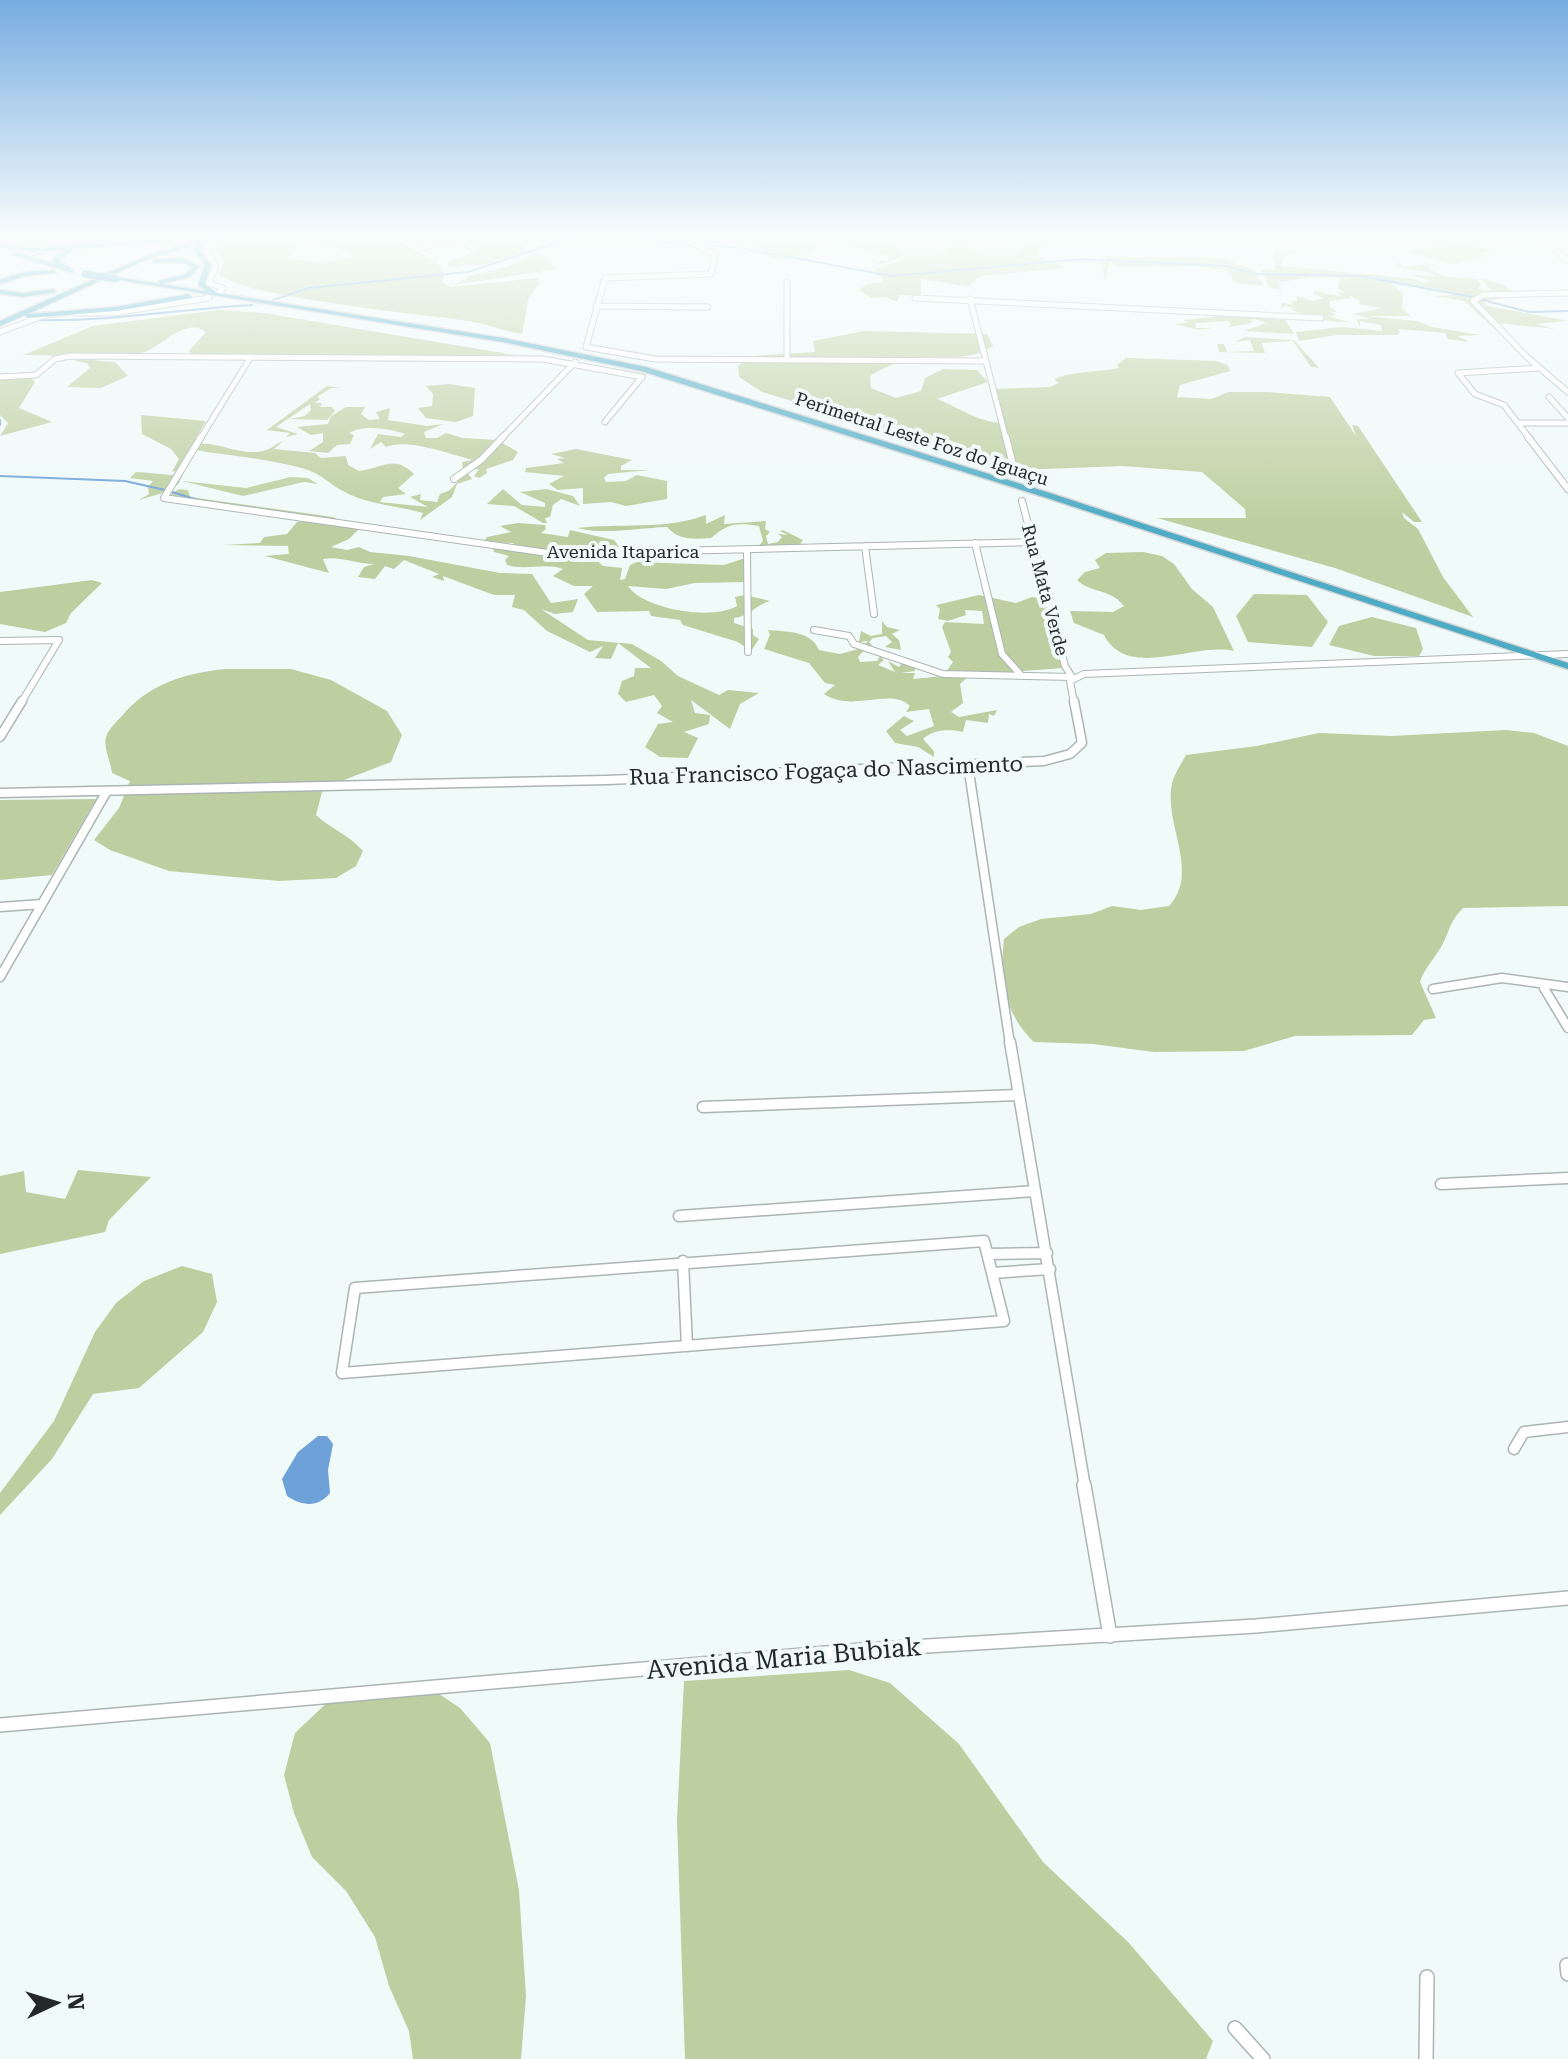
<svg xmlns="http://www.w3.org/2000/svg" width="1568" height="2059" viewBox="0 0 1568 2059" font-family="'Roboto Serif',serif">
<rect width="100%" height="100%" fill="#effaf9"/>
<!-- green -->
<path fill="#bdcfa0" d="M58,235H191L161,241L70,244Z
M254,235H277L296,244V249L287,259L325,262L353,257C342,245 322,248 315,235H388L438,264L444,273L443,283L451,287L538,278L539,283L528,300L522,334C504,331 487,324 469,321C428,315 239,297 219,274L224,260L215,247Z
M470,235H515L513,241L525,246L526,251L486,264L450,267L447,263L450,261L476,252V247L466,242Z
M756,235H809L817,248C795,258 780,265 758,251Z
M856,235L892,241L897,238L895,246L908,254L882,265L866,260L888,261V256L833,242L855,240Z
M1038,235H1044L1038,256L1067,268L979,276L968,287L921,279V296L900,295L897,302L886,297L871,298L859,290L867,284L882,282V277L867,271L887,276L873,270L914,255L949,253L945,249L959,245L986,254L1014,255Z
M1453,236L1499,253H1478L1489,257L1463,261L1455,265L1407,251L1446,245Z
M1273,251L1299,252L1284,256L1282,266L1416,279L1422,283L1432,281L1411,275L1437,276C1422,269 1409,269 1394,266L1400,262L1402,267L1431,264L1427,268L1447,277L1477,279L1481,285L1478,289L1492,291L1480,278L1506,285L1507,289L1527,293L1483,302L1488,306L1568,321L1536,324L1555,329L1498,323L1508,331L1498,332L1464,301L1435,296L1460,295L1429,290L1431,294L1423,287L1401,286L1387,280L1403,294L1402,308L1411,316H1366L1417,321L1432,327L1480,335L1458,336L1470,342L1448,339L1445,333L1398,329L1400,333L1396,335H1336L1299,341L1296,332L1342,327L1382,331L1381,325L1360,321V327L1356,319H1371L1353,314L1383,308L1358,304L1360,301L1338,289L1340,278L1315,277L1279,282L1281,290L1269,287L1261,270H1276Z
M533,254L545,255L556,269L454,285L470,276L510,266Z
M1103,256L1219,258L1254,270L1264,286L1234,283L1230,271L1197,266L1116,267L1110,262L1105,281L1101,263L1108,260Z
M1314,290L1338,296H1341L1336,291L1349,294L1350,298L1330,301V307L1337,312H1330L1336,314L1330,317L1349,322C1329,323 1305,317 1291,309H1298L1285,306L1280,309L1282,303L1294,305L1290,301H1297V296L1313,301L1323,298L1314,294Z
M219,310L264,313L515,355L195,356L189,351L206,332C184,316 162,348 141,353C115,360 53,355 23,355L93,326Z
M1201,311L1269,315L1271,317L1263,318L1282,320L1278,316H1283L1294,334L1244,331L1266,323L1255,319L1250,320L1253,322L1248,324L1228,327L1231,324L1227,321L1196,323L1195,328H1212L1199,330L1175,324L1188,323L1184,320L1220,316Z
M864,331L987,334L993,346C966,364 941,353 911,359C896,362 883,368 870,376L871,388L896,398L921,391L925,378L943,369L977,370L988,382L937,399C960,408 974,420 1000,423L996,398L990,393L996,389L1050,387L1059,383L1054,379C1076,370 1096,373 1119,368L1117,365L1126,358L1216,361L1228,365L1230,371L1180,385L1177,397L1211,399L1229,392H1266L1330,397L1356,436L1352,425L1358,426L1422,522H1414L1402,512L1404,518L1418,529L1443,577L1473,617L1335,568L1157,518H1246L1245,509L1202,472L1123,466L1019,470L762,392L739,377L738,366L752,356L815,352L813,341Z
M1244,337L1294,340L1319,368L1311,367L1293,341L1262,343L1265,353L1219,352L1217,344H1224L1227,352L1254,351L1250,340L1235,342Z
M79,359L115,362L128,376L101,388L67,387L90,368L87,363L75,361Z
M30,377L35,382L19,408L52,422L0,436L8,423L0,415V379Z
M449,384L475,388L473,416L456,422L426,418L418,408L432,406L433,394L426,386Z
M327,386L343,388H331L317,397L320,399L315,403H322L320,407H332L335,411L327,420L290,419L305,416L311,410L310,404L276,427L298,434L286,437L290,433L267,430Z
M346,407H365L361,414L369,420L380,419L376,412L390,408L388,420L427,426L443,424L424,432L426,438H437L446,433L463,438L497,440L518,452L513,460L486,469L487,473L479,478L474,476L479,469L463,470L462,462L473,460C449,454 407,438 386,447L381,442L370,449L378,434L401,437L405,434C389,429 364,424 349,433L354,435L350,444L337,445L328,453L309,451L323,442V433L311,435L297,427L328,424L331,416Z
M141,415L206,421L176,471L172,472L179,459L171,449L142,434Z
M283,441L274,449L315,453L321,458L346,456L348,465L359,471C383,468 394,454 414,474L398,488L406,494L383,497L380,502L428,507L410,497L421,494L420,500L437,502L440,494L450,490L467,472L472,479L457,484L452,497L420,520L423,513C396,505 366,505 341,490C324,480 321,473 298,467C264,458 230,456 195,450L198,444C220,442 240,456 263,451C272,449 275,444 283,441Z
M576,449L632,460L621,466V470H649L608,474L604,478L606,482L626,481L637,475L667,481V499L626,506L611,502L583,504V488L558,490L549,484L564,476L525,472L526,468L564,463L557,459L565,458L551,454Z
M136,472C150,472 173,477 183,474L178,485L169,486L166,492L139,500L149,494L148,487L153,481L130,478Z
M291,477L308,478L318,484L304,482L243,496L182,481L246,488Z
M179,489L188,490L190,497L333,517L360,528L349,539L331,547L347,550L359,547L370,552L409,556L500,573L532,574L551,603L578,599L573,612L555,614L541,609L588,640L632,644L661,661L678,676L719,695L728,690L759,693L740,704L730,729L691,700L695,713L710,715L709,724L684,732L698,738L688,758L660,757L645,747L658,724L673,722L657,713L662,706L654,695L626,702L618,694L622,681L634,676L635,668H651L618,643L611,659L595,658L603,646L590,652L547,631L524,610L512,607L515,595H494L443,576L444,581L432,577L439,574L404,560L394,569L385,566L375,579L358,577L364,567L374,564C356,564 340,556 323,559L329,573L265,556L289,554L288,546L224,545L260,543L264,537L287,534L297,522L313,520L168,496Z
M503,489L522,505L545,507V503L520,492L546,489L573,496L580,506L561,499L553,505L550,517L545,518L547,523H543L514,506L487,504Z
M706,515V524L725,515L724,524L766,521L765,529L770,532L766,536L768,544L778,542L782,537L778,534L788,535L780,531L783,530L803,540L798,547H758L763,541L759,526C736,522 727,524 711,538C693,539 680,541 667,527C636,528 606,535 577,528C621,523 666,530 706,515Z
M518,523L545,525L546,529L541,533L568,537L570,530L614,540L620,548L590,554L603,566L622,568L620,580L625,579L630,565L637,562L724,565L745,558L746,582L695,583L666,589L628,586C643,609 712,621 737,606L735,597L745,595L770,601C756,605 748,617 734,618V623L753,629V635L759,639L751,651L738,642L683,625L680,620L651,616L649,611L597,612L584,594L593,586H574L553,576L563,569C546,562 526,571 507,565L505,560L509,556L494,552L493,548L518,547L513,543L484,542L487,537L511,532L500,526Z
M1143,552L1162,556L1174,564L1192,589L1213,607L1234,651C1193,642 1128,681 1104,635L1074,623L1070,611L1113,612L1124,606C1110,588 1092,594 1077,580L1085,572L1100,568L1095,560L1106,553Z
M92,580L102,583L71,613L66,623L45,632L0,624V592Z
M1254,594L1307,595L1328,622L1312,647L1248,642L1236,616Z
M979,595L1016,603L1032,597L1042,599L1063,668L970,675L960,684L963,703L951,712L959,717L997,710L994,716L989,714L988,723L966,720L963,732C950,729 933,729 923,739L934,751V757L918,747L895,743L886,731L904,716L914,721L900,730L907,736L934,726L929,709L906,712L910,706C890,687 852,713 824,694L835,685L825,683L809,663L764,649L770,635L768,630C786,632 811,630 819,650L840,654L866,647L864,645L868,641L859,642L861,631L871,636L882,634V621L887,627L900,630L892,634L899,640L901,650L885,647L892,642L886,636L873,638L869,642L875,649L867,647L858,657L860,662L877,661L880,656L884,660L878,665L895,672L888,661L899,667L902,663L915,667V671L901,673H915L913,679L953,675L946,672L953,662L948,657L951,652L942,627L945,622L984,624L982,611L965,610L966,615L948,621L938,619L940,609L936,605Z
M1372,617L1416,628L1423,649L1419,656H1374L1329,645L1339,626Z
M225,669H291L331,680L387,711L402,735L391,762L323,788L316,815C331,829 349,835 363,851L356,866L336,878L279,881L169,871L110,850L94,840L119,808L130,781L112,773C111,762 103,748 106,737C108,730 116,722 121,717C147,685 184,673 225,669Z
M1506,730L1534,733L1568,746V906L1463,908C1447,924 1449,937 1437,953C1430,964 1424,970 1420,982L1436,1018L1424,1020L1412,1035L1295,1036L1244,1051L1154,1052L1093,1044L1034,1042C1004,1013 999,979 1004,939L1019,927L1041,919L1091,914L1112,906L1141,910L1169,906C1199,873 1167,830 1171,790C1172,777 1180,766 1186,755L1257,746L1319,733L1391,736Z
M96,799L52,875L0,880V800Z
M78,1170L151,1177L109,1220L105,1232L0,1254V1176L24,1171L26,1192L65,1199Z
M182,1266L212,1274L217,1302L203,1332L139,1388L93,1394L52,1459L0,1515V1493L54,1421L95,1332L116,1303L144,1281Z
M849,1670L890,1683L959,1744L1043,1862L1129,1943L1213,2041L1206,2059H685L677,1820L684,1681Z
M379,1684L427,1686L460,1708L490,1743L519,1890L526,1996L521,2059H413L409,2031L389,1986L375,1937L346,1891L312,1857L294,1813L284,1775L295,1733L334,1696Z"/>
<!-- water -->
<path fill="#6ea1d7" d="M318,1436H327L333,1444L328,1470L330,1493C318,1508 302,1506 287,1496L282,1479L298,1452Z"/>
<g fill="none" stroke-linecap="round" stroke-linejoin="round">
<!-- stream -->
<path stroke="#6ea1d7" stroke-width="2" d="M636,235L658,242L692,245
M87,242L111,235
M700,245L741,248L892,276L1081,259L1225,266L1257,274L1361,276L1472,297
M32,256L54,250
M1479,299L1529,312L1568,311
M273,300L309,288L468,272L580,235
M37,320C109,322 180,309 252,305
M0,420V425
M0,476L125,481L165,490
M172,492L198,500"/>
<!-- minor-far4 casing -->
<g stroke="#abb5b4" stroke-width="7">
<path id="minor-far4" d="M392,235L434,258
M437,235L468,252
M699,235L696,245L715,255L711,274L605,278L586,347L655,359L985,361
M1538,235L1568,261
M417,248L482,235
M787,282V360
M220,292L223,288L209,283L216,266L205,248L212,241L230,235
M1568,293L1483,295L1473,301L1527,357L1568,392
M915,298L1321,318
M970,299L1006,439
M596,306L708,307
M76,313H114L209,298
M0,332L45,315
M0,377L36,375L55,359L69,356L543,359L642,377L605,422
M1549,397L1568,418
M1520,423H1568
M200,439L250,358
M501,439L575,362
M1530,439L1504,405L1475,394L1458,373L1540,368"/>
</g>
<!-- minor-far3 casing -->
<g stroke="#abb5b4" stroke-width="8">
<path id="minor-far3" d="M201,437L164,498L555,554L1033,542
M1006,437L1015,473
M1528,437L1568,489
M454,479L481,460L503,437
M1022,501L1065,666L1072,677
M975,543L1002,654L1021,675
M865,546L874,614
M747,550L748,652
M814,630L849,636L854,644L943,674L1072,677
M0,641L59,640L21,703
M1074,703L1070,681L1084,674L1568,654"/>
</g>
<!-- minor-far2 casing -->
<g stroke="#abb5b4" stroke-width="11">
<path id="minor-far2" d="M0,737L22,701
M968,765L1010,1044
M0,793L607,780L1044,761L1070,754L1082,743L1074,701
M0,907L42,904
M0,977L107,791
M1544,988L1568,1028
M1433,989L1502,978L1568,987"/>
</g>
<!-- minor-far1 casing -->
<g stroke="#abb5b4" stroke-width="13">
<path id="minor-far1" d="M1010,1042L1085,1487
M703,1107L1018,1095
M1441,1184L1568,1178
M679,1216L1035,1191
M984,1241L1004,1321L342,1373L355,1288Z
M988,1254L1047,1253
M683,1261L687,1346
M992,1273L1050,1269
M1514,1449L1524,1432L1568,1427"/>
</g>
<!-- minor casing -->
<g stroke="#abb5b4" stroke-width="16">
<path id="minor" d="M1084,1485L1110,1636
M0,1725L861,1650L1256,1626L1568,1598
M1567,1965L1568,1974
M1235,2028L1263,2059
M1426,2059L1427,1977"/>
</g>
<!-- highway casing -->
<g stroke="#d3d4d4" stroke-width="3">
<path id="highway" d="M213,235H222L202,245L200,251L211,265L205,284L217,293L503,338L646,367L1050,493L1568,663V669L1044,497L641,371L503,342L113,279L116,277L160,284L159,281L186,274L193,267L181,262L154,263L152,260L182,258L200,266L190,277L161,284L206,291L198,285L205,265L194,251L196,245L145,260L28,314L116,307L189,294L192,298L116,311L28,318L25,315L0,326V321L141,258Z
M170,239L172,242L70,249V252L59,261L74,270L72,273L11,254L14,252L55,264L52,260L65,250L31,252L0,247V243L31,248Z
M54,270L56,273L25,276L0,284V280L24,272Z
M54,289L56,292L23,297L0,294V290L23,293Z"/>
</g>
<!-- minor-far4 -->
<use href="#minor-far4" stroke="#fff" stroke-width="5"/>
<!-- minor-far3 -->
<use href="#minor-far3" stroke="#fff" stroke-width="6"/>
<!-- minor-far2 -->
<use href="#minor-far2" stroke="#fff" stroke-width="8"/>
<!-- minor-far1 -->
<use href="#minor-far1" stroke="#fff" stroke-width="10"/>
<!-- minor -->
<use href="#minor" stroke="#fff" stroke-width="13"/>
<!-- highway -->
<use href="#highway" fill="#4eabc5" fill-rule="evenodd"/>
<!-- highway-bridge casing -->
<g stroke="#d3d4d4" stroke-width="9" stroke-linecap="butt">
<path id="highway-bridge" d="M85,274L116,279"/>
</g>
<!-- highway-bridge -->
<use href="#highway-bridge" stroke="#4eabc5" stroke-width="7"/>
</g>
<!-- sky -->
<linearGradient id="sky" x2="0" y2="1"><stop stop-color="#77ace1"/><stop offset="0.45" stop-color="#f8fdfc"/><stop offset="1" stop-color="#f8fdfc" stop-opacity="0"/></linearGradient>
<rect width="1568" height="523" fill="url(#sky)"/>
<g text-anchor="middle" stroke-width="8" stroke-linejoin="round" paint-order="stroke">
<!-- far-street labels -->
<g font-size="18" fill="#242828" stroke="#effaf9">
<text transform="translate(922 439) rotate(18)" y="6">Perimetral Leste Foz do Iguaçu</text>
<text x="623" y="558">Avenida Itaparica</text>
<text transform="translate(1045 590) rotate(75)" y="6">Rua Mata Verde</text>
</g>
<!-- street labels -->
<g font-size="22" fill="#242828" stroke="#effaf9">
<text transform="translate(826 770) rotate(-2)" y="8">Rua Francisco Fogaça do Nascimento</text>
</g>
<!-- near-street labels -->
<g font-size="26" fill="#242828" stroke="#effaf9">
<text transform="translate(784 1658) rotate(-5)" y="9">Avenida Maria Bubiak</text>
</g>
</g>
<!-- north arrow -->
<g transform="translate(56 2003) rotate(86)" stroke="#effaf9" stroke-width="6" paint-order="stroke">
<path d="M0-6L14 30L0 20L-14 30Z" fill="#242828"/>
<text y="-12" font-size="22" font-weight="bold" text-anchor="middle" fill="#242828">N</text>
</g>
</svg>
